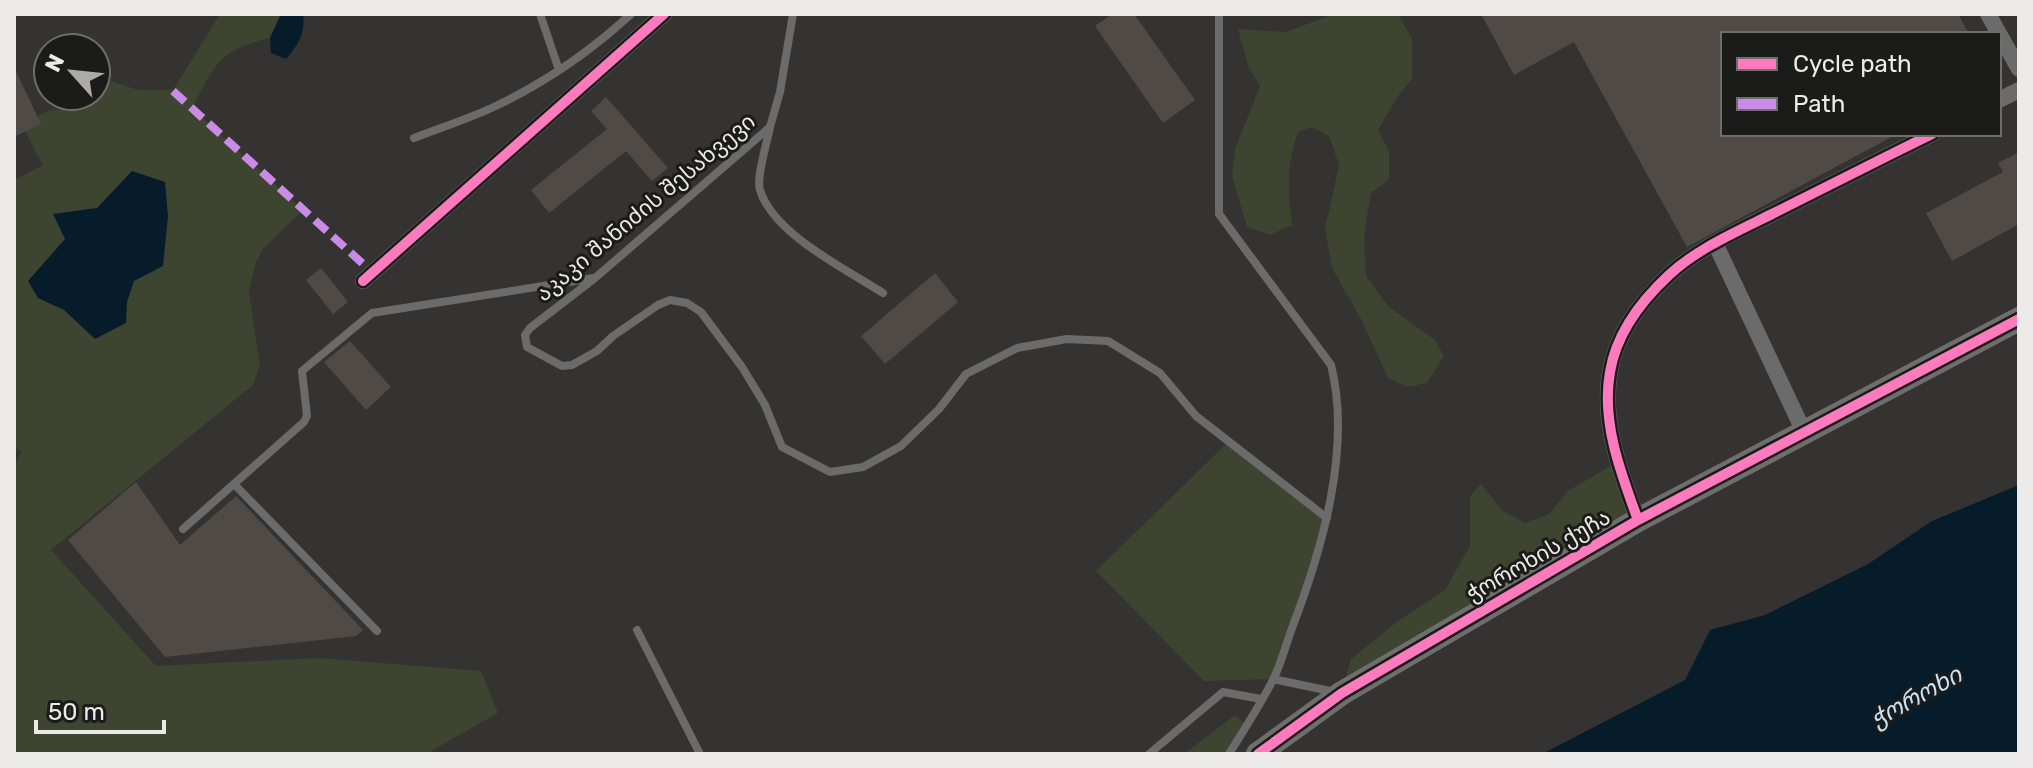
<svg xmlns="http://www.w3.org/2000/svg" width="2033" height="768" viewBox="0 0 2033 768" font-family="Rubik,'Noto Sans Georgian',sans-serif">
<rect width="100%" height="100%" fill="#343331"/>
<!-- green -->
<path fill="#3d442f" d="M220,14H281L270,38C218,50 216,64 192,108L303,210L262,250L255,264L249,292L260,365L253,385L51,550L156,666L319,658L481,671L498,713L426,754H14V469L21,451L14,447V180L43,165L22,126L47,111L84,107L111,81L138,90H173Z
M1334,14H1398L1412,39V79L1398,96L1378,130L1389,151V179L1371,193L1364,234L1366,276L1388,306L1435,340L1444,356L1427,383L1407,387L1388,378L1361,319L1332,268L1325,229L1339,165L1329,136L1312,127L1298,132C1286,167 1288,190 1292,225L1270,235L1247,227L1232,176L1235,149L1260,86L1248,66L1238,29L1286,32Z
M1229,441L1327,518L1273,679L1204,681L1096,571Z
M1617,462L1638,520L1342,693L1351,659L1398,621L1445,590L1470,546V496L1481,484L1503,511L1525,523L1549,514L1568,491Z
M1235,715L1246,725L1229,754H1184Z"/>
<!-- water -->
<path fill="#071c2b" d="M281,14H303C306,33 298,45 286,59L271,53L270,38Z
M132,171L165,182L168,216L163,266L134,281L127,302L126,323L95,339L64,310L38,298L28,281L65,239L53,214L97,208Z
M2019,485V754H1542L1685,680L1710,630L1765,615L1868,564L1932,521Z"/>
<!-- building -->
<path fill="#504a47" d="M1112,14H1134L1195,100L1163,123L1095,26Z
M1481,14H1958L1969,34H1723V134H1897L1687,247L1574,42L1514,75Z
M14,67L41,124L14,137Z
M606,97L668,168L652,181L626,151L549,213L531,190L607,129L591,111Z
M2019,152V224L1952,261L1926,213L2003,172L1998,163Z
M321,268L348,302L333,314L306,280Z
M935,273L958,302L885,364L861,336Z
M350,341L391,387L366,410L324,362Z
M136,482L180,545L236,496L363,630L356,636L165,657L68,540Z"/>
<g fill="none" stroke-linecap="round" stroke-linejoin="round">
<!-- lane -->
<path stroke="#6b6b6b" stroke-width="8" d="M540,14L559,70
M793,14L780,92L770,127L595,278L530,328L525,335L527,347L562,366L572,365L597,351L613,336L658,305L670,300L687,303L701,312L742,367L765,405L782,447L830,472L863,467L901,446L939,409L966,374L1017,348L1067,339L1108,341L1160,373L1196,416L1327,518
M1219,14V214L1331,365C1352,448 1322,550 1292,628C1286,645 1281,664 1273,680C1260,705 1244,730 1229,754
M770,128C767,142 756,178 760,190C773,234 846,269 883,293
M414,138C442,127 472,118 500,104C547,81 592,50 631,14
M234,484L377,631
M183,529L304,422L307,416L302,371L372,313L594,278
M637,630L700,754
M1273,679L1335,692
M1149,754L1223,692L1261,699"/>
<!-- street -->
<path stroke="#6b6b6b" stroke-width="16" d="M1988,14L2019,69
M1999,100L2019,90
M1715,243L1804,432
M363,281L664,14
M1638,520C1621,474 1601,422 1610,372C1616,335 1641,301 1669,275C1698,248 1738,231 1774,213C1826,187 1879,160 1932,134"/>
<!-- secondary -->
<path stroke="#6f6e6c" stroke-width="24" d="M1258,754L1342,693L1638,520L2019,319"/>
<!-- quiet -->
<path stroke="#ca8be6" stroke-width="8" stroke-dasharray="16 8" stroke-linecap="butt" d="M173,91L373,273"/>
<!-- cycleway casing -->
<g stroke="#1b1b19" stroke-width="15">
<path id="cycleway" d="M363,281L664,14
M1638,520C1621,474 1601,422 1610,372C1616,335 1641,301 1669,275C1698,248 1738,231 1774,213C1826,187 1879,160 1932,134
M1258,754L1342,693L1638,520L2019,319"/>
</g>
<!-- cycleway -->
<use href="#cycleway" stroke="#fd7abc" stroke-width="10"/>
</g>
<g text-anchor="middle" stroke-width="6" stroke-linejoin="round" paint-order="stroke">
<!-- street labels -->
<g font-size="22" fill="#ecebe9" stroke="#1b1b19">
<text transform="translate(645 207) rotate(-40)" y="8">აკაკი შანიძის შესახვევი</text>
<text transform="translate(1538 555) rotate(-30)" y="8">ჭოროხის ქუჩა</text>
</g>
<!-- water labels -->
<g font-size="24" font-style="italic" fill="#c5e3f9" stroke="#1b1b19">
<text transform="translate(1916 697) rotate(-29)" y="8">ჭოროხი</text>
</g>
</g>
<!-- border -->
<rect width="2033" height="768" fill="none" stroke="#ecebe9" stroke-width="32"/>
<!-- legend -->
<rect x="1721" y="32" width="280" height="104" fill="#1b1b19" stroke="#6f6e6c" stroke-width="2"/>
<rect x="1737" y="58" width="40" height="12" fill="#fd7abc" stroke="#6f6e6c" stroke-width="2"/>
<text x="1793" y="72" font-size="24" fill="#ecebe9">Cycle path</text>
<rect x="1737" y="98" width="40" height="12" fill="#ca8be6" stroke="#6f6e6c" stroke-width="2"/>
<text x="1793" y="112" font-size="24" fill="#ecebe9">Path</text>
<!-- north arrow -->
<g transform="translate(72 72) rotate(297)"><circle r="38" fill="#1b1b19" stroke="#6f6e6c" stroke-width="2"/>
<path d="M0-6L14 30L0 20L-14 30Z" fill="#acaba9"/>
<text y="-12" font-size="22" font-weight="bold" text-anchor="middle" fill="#ecebe9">N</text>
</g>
<!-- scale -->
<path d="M36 720v12h128v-12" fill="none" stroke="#ecebe9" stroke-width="4"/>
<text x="48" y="720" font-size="24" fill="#ecebe9" stroke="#1b1b19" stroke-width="6" paint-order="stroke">50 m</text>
</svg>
